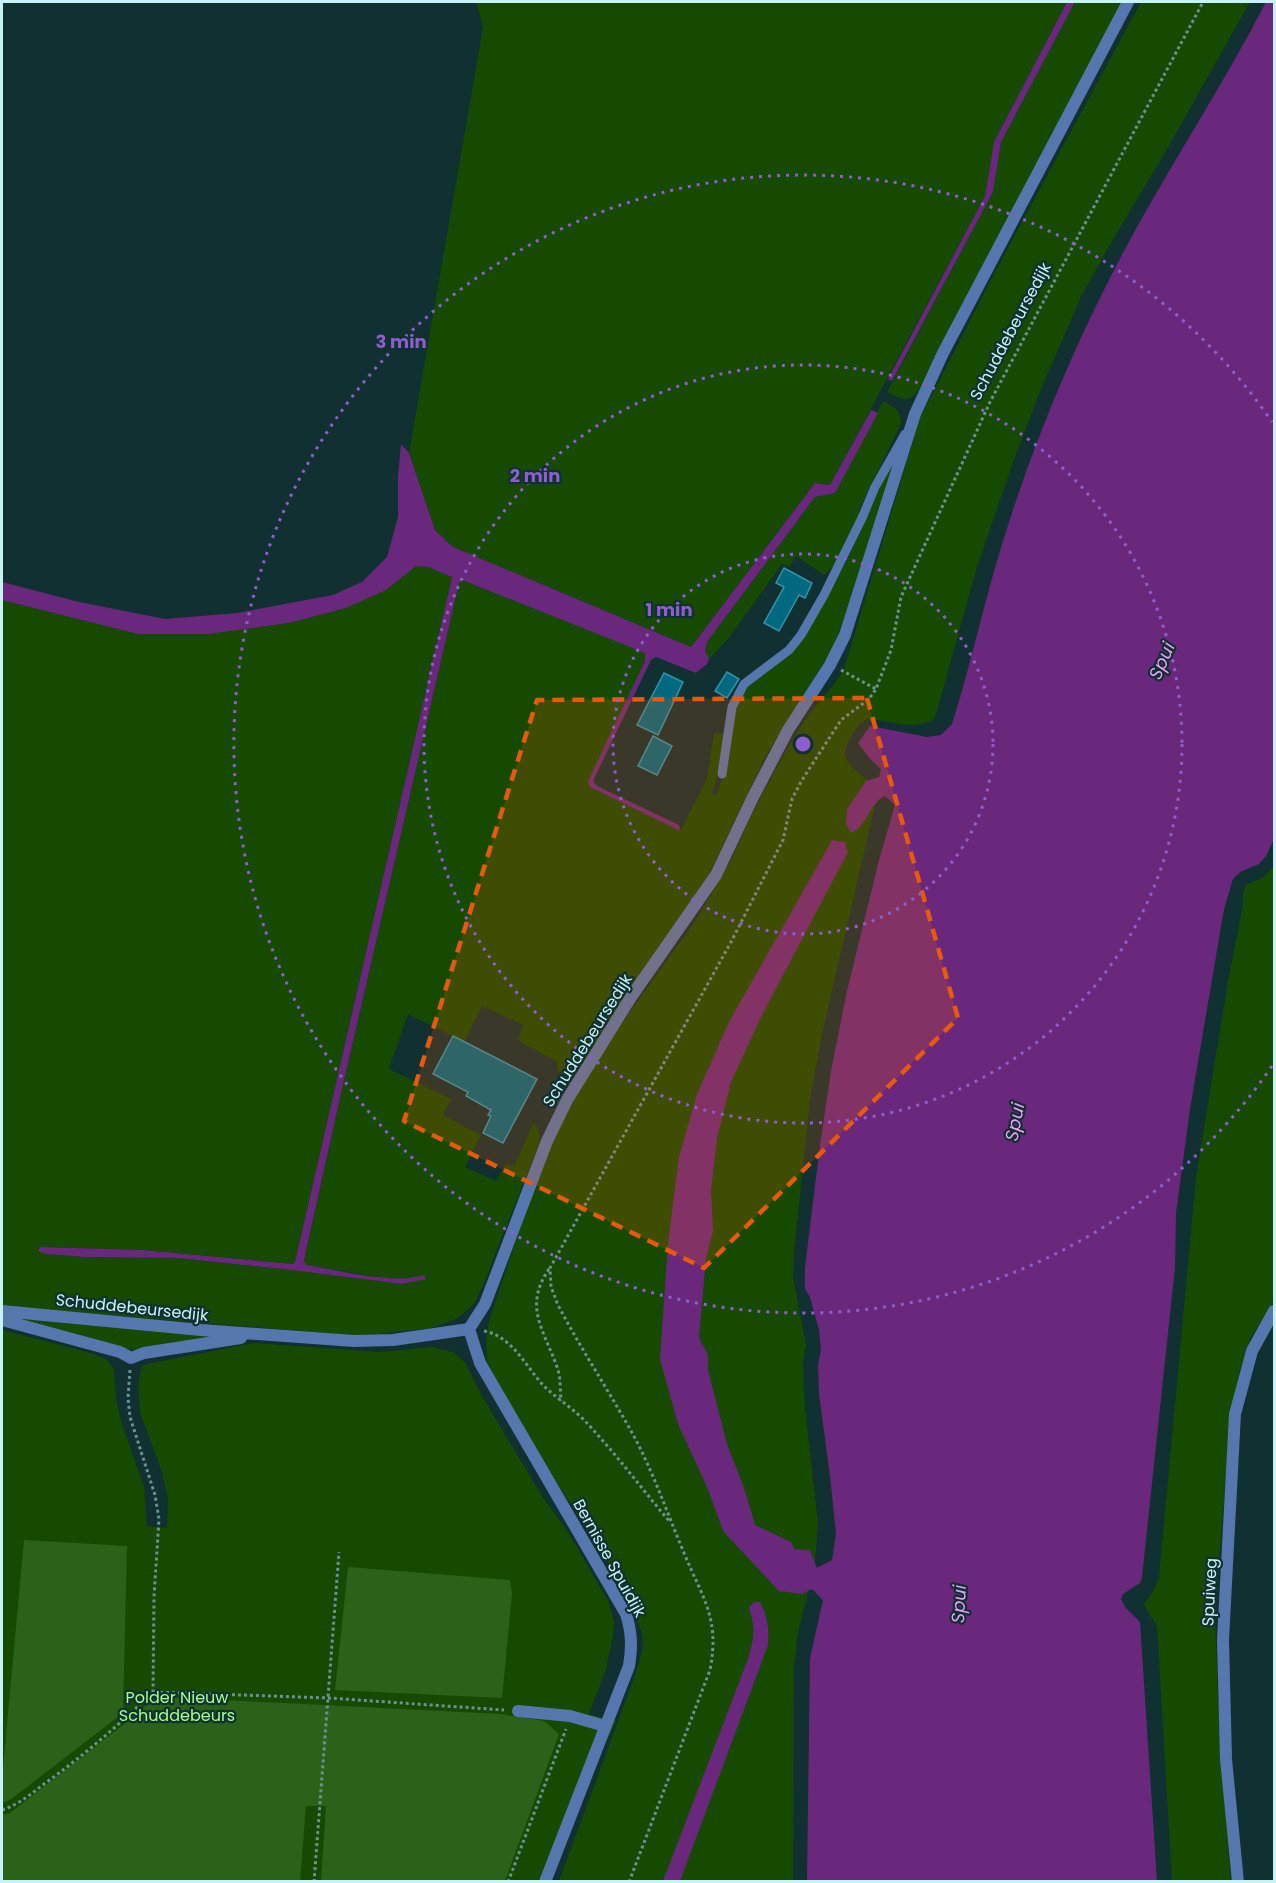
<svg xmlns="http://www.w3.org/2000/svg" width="1276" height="1883" viewBox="0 0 1276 1883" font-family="Poppins,sans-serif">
<rect width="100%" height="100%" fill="#103031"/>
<!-- green -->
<path fill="#164a00" d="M476,2H1067L994,142L985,196L830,485L815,483L691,647L453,547L435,530L409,453L483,27Z
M1075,2H1122L946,335C939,348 924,392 910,398C902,401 895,396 887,392L993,192L1001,142Z
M1141,2H1250L1170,144L1108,248L1081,297L1043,384L1015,457L977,567L935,718C918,732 887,720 867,719C859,723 855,730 851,737C830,769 872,771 877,796L822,1034L810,1099L794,1253L793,1277L806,1345L803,1363L805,1408L818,1523L815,1564L798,1632L794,1669L793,1881H559L638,1667L643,1646L642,1633L628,1600L610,1566L533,1445L497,1382L487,1361L486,1339L489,1321L531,1195L567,1107L615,1033L694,923L731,861L753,812L787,749L807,717L835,683L844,669L920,418L996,270Z
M883,401C895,407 901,410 901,424L859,510L860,516L837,563L824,575L796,556L789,567L782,564L728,639L709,659L705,651L707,642L815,497L835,493Z
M893,458L896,459L853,594L833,648L766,755L708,876L579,1068L567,1074L559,1072L556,1067L558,1062L517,1040L523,1025L482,1006L464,1042L408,1014L389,1069L451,1099L443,1115L481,1135L465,1167L496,1181L506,1164L514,1167L533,1123L538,1128L540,1141L484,1283L475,1303L458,1318L432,1328L357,1336L2,1306V600L138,634H209L289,623L346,608L416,566L428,567L452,577L295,1262L293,1264L142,1250L40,1247L38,1249L46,1254L84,1257L177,1258L292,1270L402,1284L416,1278H384L306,1265L304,1261L342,1089L459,583L461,580L646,653L645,661L590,787L680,831L707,779L714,733L725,734L719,770L712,793L716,796L727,767L734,716L740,698L746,688L791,653L832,588L850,554Z
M1274,867V1301L1251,1337L1239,1373L1229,1433L1215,1617L1220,1745L1231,1881H1172L1157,1627C1153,1617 1147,1613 1144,1604L1154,1590L1159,1577L1196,1177L1228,981L1243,904V892L1246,885L1262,878Z
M3,1317L231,1336L139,1350L127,1349Z
M2,1330L91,1353L106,1359L114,1369L116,1399L122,1424L144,1486L147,1526L167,1528L168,1499L162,1472L140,1413L138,1386L142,1365L253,1343L380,1352L432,1347L453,1352L465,1362L481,1394L542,1496L570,1535L608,1601L614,1620L613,1636L606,1669L589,1714L616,1721L542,1881H2Z"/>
<!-- forest -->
<path fill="#2c611a" d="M24,1540L127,1546L123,1713L10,1800L2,1803V1778Z
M348,1567L510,1580L512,1594L502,1698L335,1690Z
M164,1697L500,1714L544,1721L559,1734L505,1881H321L326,1806H306L300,1881H2V1815L10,1813L23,1803L137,1714L153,1699Z"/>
<!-- water -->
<path fill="#6a287c" d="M1067,2H1075L1001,142L993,192L892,381L888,379L985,196L994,142Z
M1266,2H1274V839L1266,856L1259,864L1240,872L1233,879L1224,909L1190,1109L1176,1213L1175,1267L1142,1577L1140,1583L1123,1594L1121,1599L1125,1607L1140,1622L1157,1881H807L810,1658L823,1600L812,1589L802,1594L779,1591L723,1531L707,1487L678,1424L660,1359L668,1244L679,1157L697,1094L729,1022L832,840L845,842L848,852L763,1013L731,1082L717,1138L711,1191L713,1231L706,1258L699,1338L708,1355V1370L727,1444L744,1488L755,1525L791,1542L794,1549L810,1550L817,1568L832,1560L836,1534L830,1476L819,1394L818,1366L821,1349L819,1330L810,1297L805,1289V1267L820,1145L831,1071L847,991L879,860L895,805L885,796C868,804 868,826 851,833L846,824L847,809L866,781L879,777L881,769L870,759L858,743L870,726L927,737L941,735L952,724C971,664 984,602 1003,541C1029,457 1063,372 1102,294C1151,193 1215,101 1266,2Z
M871,410L878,413L835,493L815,497L707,642L705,651L709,659L707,664L696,673L656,657L651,660L594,779V783L597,786L679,825L680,831L590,787L588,781L645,661V653L462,580L459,583L342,1089L304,1260L306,1265C338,1270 396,1285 424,1275L426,1279L402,1284L292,1270L178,1258L84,1257L46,1254L38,1251L40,1247L142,1250L293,1264L295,1262L452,577L428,567L416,566L386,590L346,608L289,623L209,634H138L2,600V582L79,602L165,619L237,613L333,595L362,582L387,557L398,517V477L401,444L409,453L435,530L453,547L691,647L815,483L830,485Z
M754,1602H760C768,1617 769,1629 768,1645L680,1881H663L748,1659C754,1637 756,1630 749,1608Z"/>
<!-- building -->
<path fill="#006980" stroke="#3692ab" stroke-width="1.5" d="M784,568L812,583L805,598L799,595L779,631L764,623L784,587L776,583Z
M727,672L739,679L727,698L715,691Z
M664,673L683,682L658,735L637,725Z
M653,736L672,746L657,775L638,766Z
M453,1036L537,1079L503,1143L483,1133L491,1116L488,1115L491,1110L466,1096L468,1092L433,1074Z"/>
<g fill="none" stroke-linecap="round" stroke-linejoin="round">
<!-- path -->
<path stroke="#6b9193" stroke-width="3" stroke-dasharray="3 3" stroke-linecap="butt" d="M841,670L876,689
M549,1269C523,1307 544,1330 557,1367C561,1377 560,1390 561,1401
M484,1331C512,1336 526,1367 544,1386C556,1398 571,1407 583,1419C614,1451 641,1488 670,1522
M154,1692L329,1698L504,1710
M2,1810C18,1805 31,1794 44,1784C83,1756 119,1725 153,1692L154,1597L159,1519L155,1495L130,1417L128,1398L130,1370
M314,1882L339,1552
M508,1882L566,1729
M629,1882L710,1670C720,1618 703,1599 684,1553C668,1515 655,1477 636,1440C611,1394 582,1351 558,1305L551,1287L550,1268L731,942L783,840L792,799L802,780L841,720L869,699L876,689L891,650L901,597L990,402L1203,2"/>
<!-- service -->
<path stroke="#5577ad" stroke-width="9" d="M722,774L732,707L744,684L789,650L801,635L824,595L862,518L875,487L905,434"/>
<!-- minor -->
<path stroke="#5577ad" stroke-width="12" d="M2,1311L201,1330L354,1341L393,1340L469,1329
M2,1320L120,1352L131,1358L144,1353L241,1338
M518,1711L570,1716L605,1726
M1238,1882L1226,1759L1223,1640L1235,1414L1252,1351L1274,1311"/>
<!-- tertiary -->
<path stroke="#5577ad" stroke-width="12" d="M545,1882L629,1666C632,1647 632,1633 626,1614L480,1363L469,1329L485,1304L547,1141L567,1100L631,997L716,875L753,797L788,730L830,665L845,635L915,414L943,353L1128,2"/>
</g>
<!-- marked area -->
<path fill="#e8590c" fill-opacity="0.2" stroke="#e8590c" stroke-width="4.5" stroke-dasharray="12 8" stroke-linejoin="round" d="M867,698L958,1018L704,1268L404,1121L537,700Z"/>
<!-- distance rings -->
<g fill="none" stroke="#8e5ecc" stroke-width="3" stroke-dasharray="3 6">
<circle cx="803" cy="744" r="190"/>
<circle cx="803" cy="744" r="379"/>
<path d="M1272 1066A569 569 0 1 1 1272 422"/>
</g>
<g text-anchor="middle" stroke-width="4.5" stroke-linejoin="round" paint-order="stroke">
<!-- street labels -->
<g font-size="16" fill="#c6f3f5" stroke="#103031">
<text transform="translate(1010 331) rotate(-62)" y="6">Schuddebeursedijk</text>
<text transform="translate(587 1040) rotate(-58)" y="6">Schuddebeursedijk</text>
<text transform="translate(132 1307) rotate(6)" y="6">Schuddebeursedijk</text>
<text transform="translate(610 1558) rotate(61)" y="6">Bernisse Spuidijk</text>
<text transform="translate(1209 1592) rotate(-87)" y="6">Spuiweg</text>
</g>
<!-- park labels -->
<g font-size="16" fill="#a4ff89" stroke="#103031">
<text x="177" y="1703">Polder Nieuw<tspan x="177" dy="18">Schuddebeurs</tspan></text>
</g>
<!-- water labels -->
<g font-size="18" font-style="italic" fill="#e5a0f8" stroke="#103031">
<text transform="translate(1162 661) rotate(-66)" y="6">Spui</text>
<text transform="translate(1015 1122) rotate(-79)" y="6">Spui</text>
<text transform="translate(959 1604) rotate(-87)" y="6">Spui</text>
</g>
</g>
<circle cx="803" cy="744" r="9" fill="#8e5ecc" stroke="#103031" stroke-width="3"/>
<g font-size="18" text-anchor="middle" font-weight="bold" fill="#8e5ecc" stroke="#103031" stroke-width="4.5" stroke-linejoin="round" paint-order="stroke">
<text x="401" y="348">3 min</text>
<text x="535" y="482">2 min</text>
<text x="669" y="616">1 min</text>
</g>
<!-- border -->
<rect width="1276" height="1883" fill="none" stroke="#c6f3f5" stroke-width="6"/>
</svg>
